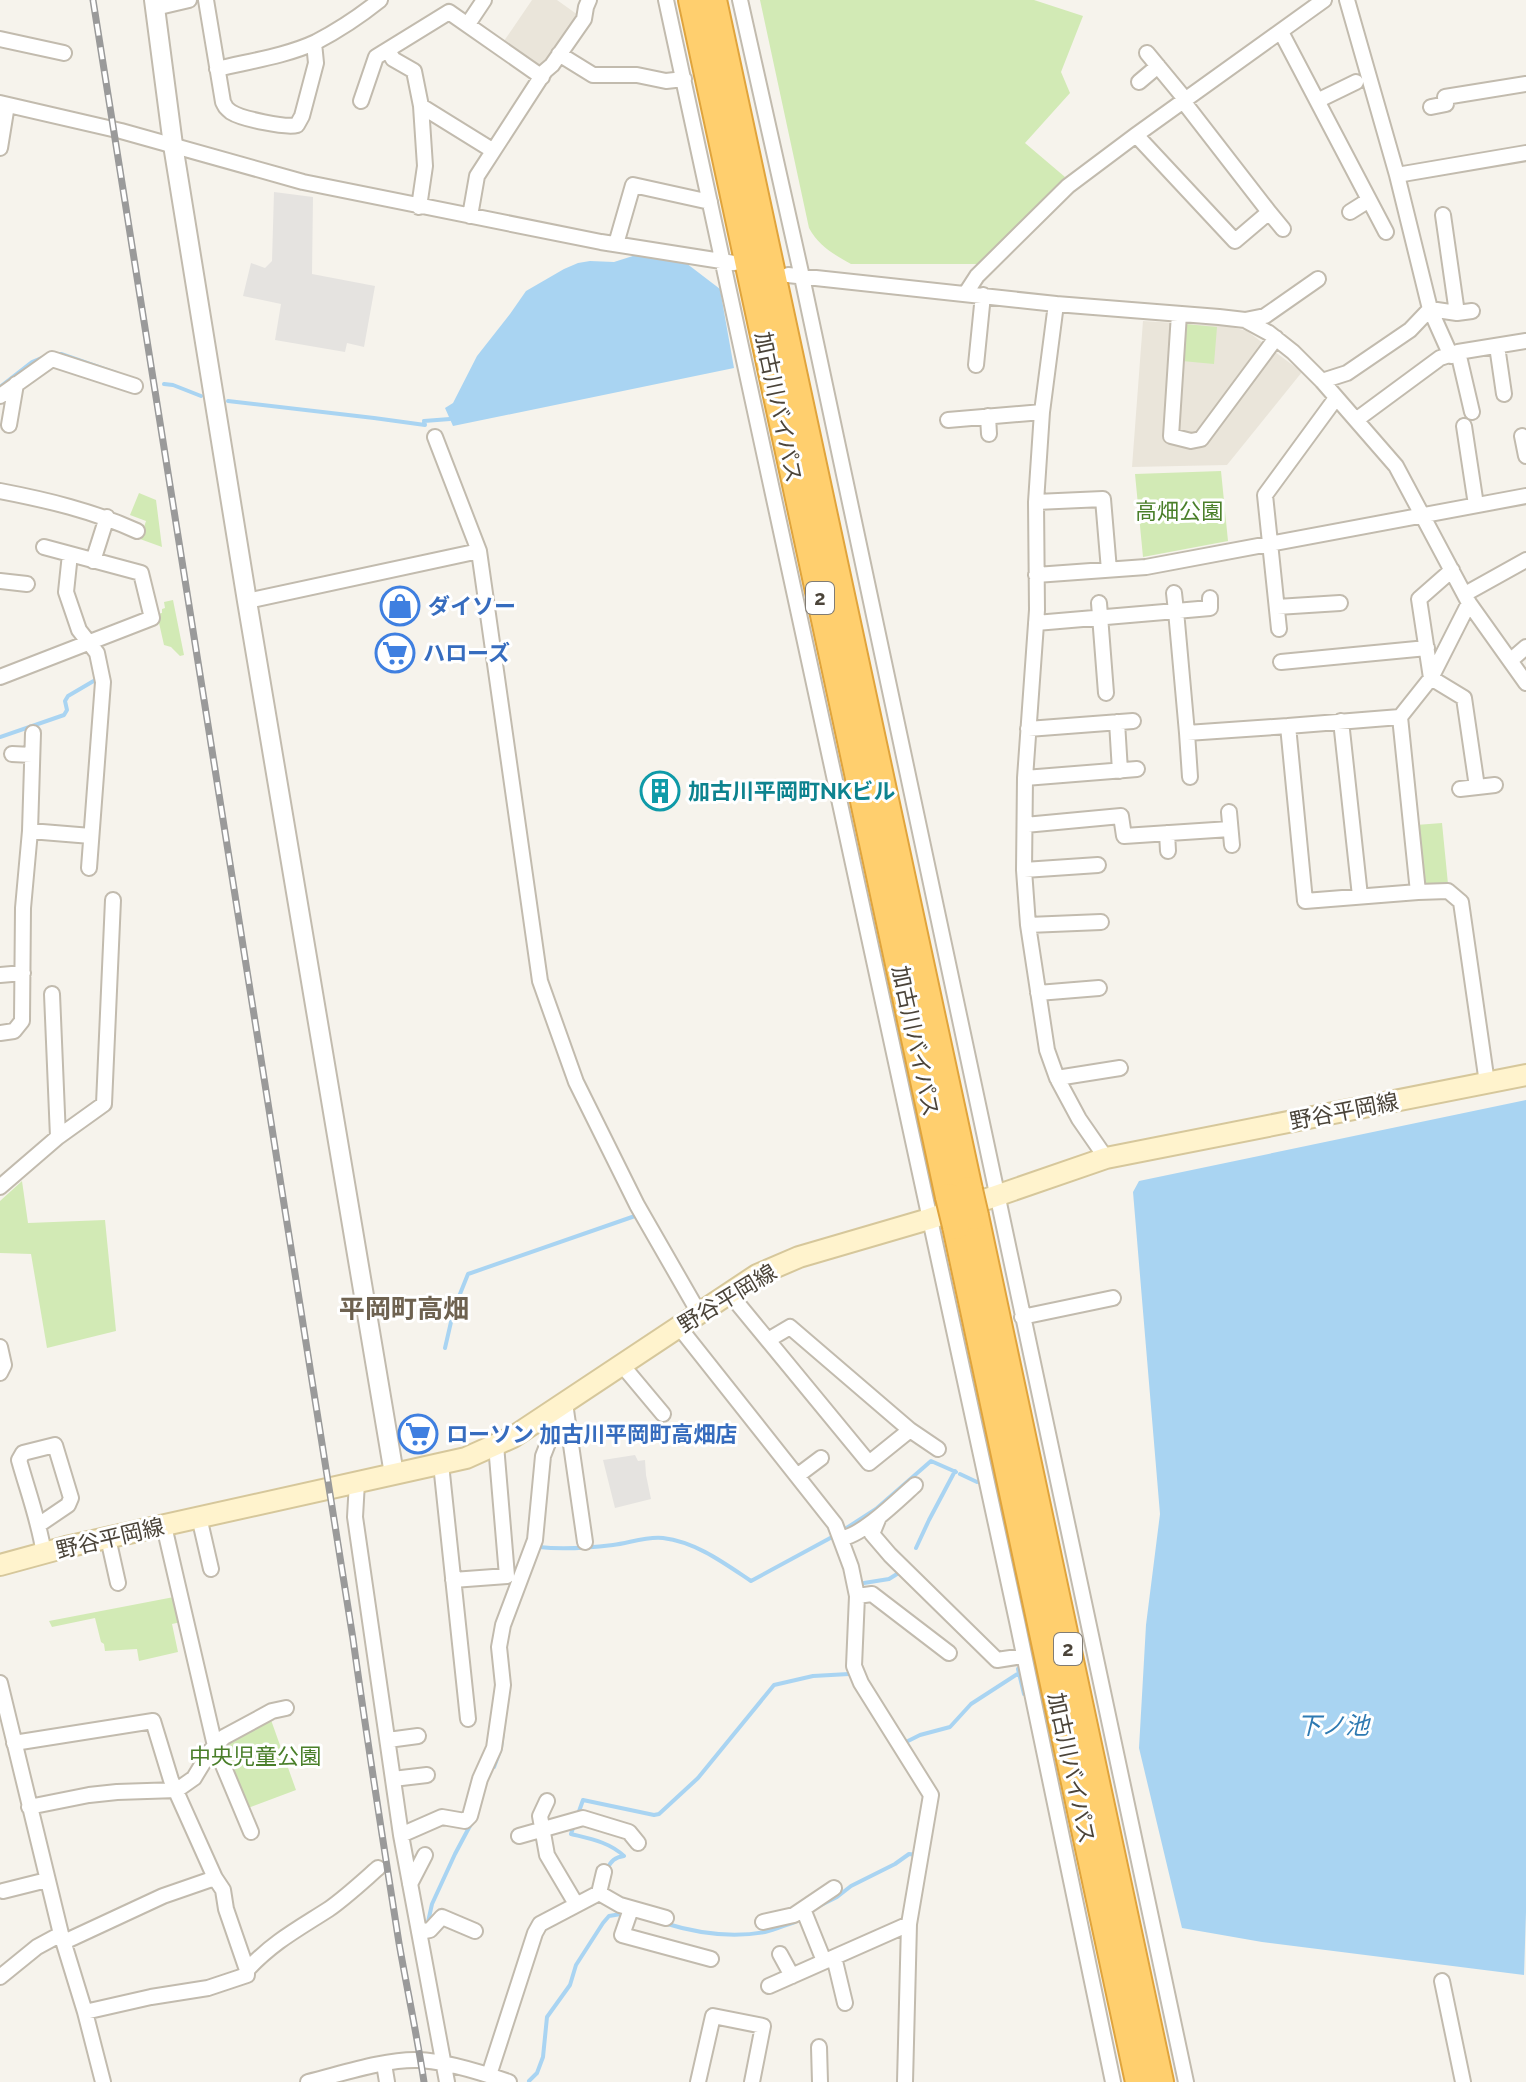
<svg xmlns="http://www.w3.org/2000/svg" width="1526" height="2082" viewBox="0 0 1526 2082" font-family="Raleway,'Noto Sans JP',sans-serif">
<rect width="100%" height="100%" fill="#f6f3ec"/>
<!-- residential -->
<path fill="#eae5da" d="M532,0H557L578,15L547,62L539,65L504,41Z
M1143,321L1227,326L1247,331L1302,372L1227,465L1132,467Z"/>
<!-- green -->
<path fill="#d2eab5" d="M760,0H1034L1083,16L1061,72L1070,93L1025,143L1065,177L979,264H851C833,254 819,246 809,228Z
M1185,324L1217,327L1214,364L1182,361Z
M1221,471L1228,541L1143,557L1135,474Z
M139,493L156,500L162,547L140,539L146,521L130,515Z
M173,600L184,655L180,656L171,647L164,645L157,614L162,613V609L165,608L164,602Z
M1442,823L1448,884L1429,886L1421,882L1416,825Z
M22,1181L28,1223L105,1220L116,1331L47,1348L31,1254L0,1253V1201Z
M174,1597L181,1622L172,1624L178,1652L139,1661L137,1649L105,1651L104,1644L101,1642L95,1618L52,1627L49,1621Z
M269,1719L271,1720L296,1790L248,1808L223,1749L225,1743Z"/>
<!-- parking -->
<path fill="#e5e3e0" d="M274,192L313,197L312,274L375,286L364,347L347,343L345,352L275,340L281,304L243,296L251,263L265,268L272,261Z
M635,1455L638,1461L645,1460L646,1475L651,1499L615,1508L603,1460Z"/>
<!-- water -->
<path fill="#a9d4f2" d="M636,255L686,263L720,289L734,368L453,426L445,408L453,403L477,356L510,314L526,291L564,269L578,263L590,261L614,262Z
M1526,1100V1912L1524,1975L1262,1942L1182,1928L1139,1748L1146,1625L1160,1514L1133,1192L1139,1181Z"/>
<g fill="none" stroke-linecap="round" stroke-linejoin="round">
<!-- stream -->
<path stroke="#a9d4f2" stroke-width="4" d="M56,354H61L116,373
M164,384L173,385L201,396
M0,387L32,362L44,357
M228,401L374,418L425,425L424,421L450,419
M0,737L64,715L67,710L65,701L68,696L97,679
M445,1348L454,1309L468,1274L635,1216
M960,1474L977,1482
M845,1529L876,1509L931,1461L956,1472
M539,1547C564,1550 588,1548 613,1545C629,1543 647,1536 663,1538C696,1542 724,1563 751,1581L834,1536
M916,1548L929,1520L955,1471
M864,1583L889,1579L897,1574
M1018,1669L1024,1694
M904,1743L920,1735L950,1727L971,1704L1019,1673
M494,1767L501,1748L505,1715
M577,1817L583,1800L654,1815L659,1814L698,1778L774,1685L813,1676L849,1674
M574,1825L571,1834C591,1839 609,1842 624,1856C615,1857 611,1861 607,1869
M817,1907L837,1897L851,1886L895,1864L909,1854L916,1855
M428,1922L432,1904L455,1854L472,1822
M664,1923C696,1933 732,1938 765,1932C775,1930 785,1925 795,1922
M529,2081L537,2073L543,2057L547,2017L570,1985L576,1965L603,1923L609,1916L621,1914"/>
<!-- minor casing -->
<g stroke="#c2bbae" stroke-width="18">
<path id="minor" d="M206,0L223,102C226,108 226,108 231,112C242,119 286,128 297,125L302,116L316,63L314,43
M666,0L1017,1621L1113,2082
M740,0L802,277L1186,2082
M1347,0L1397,175L1430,309L1451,356
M155,8L189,0
M468,24L484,0
M1281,32L1386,232
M0,39L64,53
M388,50L393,59L414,71L421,106L425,166L419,207
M1147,53L1185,99
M559,54L593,75H637L666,81L684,79
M217,69C250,61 286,56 316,42C339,30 360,16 380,0
M1139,82L1158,66
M1319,100L1356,82
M361,101L376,57L449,12L542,77
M0,103L121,131L303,182L601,242L734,263
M421,106L492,150
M1431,107L1446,104L1445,97L1526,84
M1136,135L1235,241L1269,212L1183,101
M0,148L7,105
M1397,175L1526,153
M1269,212L1283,229
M1350,212L1369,200
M1443,215L1457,313
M470,216L477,176L545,71L552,65L584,19L586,7L589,0
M616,244L633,185L710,202
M788,275L1056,304L1219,317L1245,320L1269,333L1293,352L1322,381L1396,466L1469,603L1526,683
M966,293L977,276L1068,186L1136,135L1324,0
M1056,304L1042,412L1036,502L1037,610L1025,778L1024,870L1028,925L1047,1050L1057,1078L1079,1119L1106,1158
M1179,314L1171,436L1191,441L1201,439L1276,338
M1245,320L1265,316L1318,279
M1497,346L1504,394
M1458,352L1472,412
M976,365L983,295
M1322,381L1347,373L1410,330L1430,309L1457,313L1472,311
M0,396L52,359L135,386
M988,416L989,434
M948,420L1042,412
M1356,420L1440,358L1458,352L1526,341
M9,425L16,384
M1464,426L1476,505
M1522,436L1526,456
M435,437L479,551L540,981L576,1082L637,1205L699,1313
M0,491C47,500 93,511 137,531
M1036,502L1103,499L1109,570
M70,554L66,592L79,630L97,653L103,682L89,868
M93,561L107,517
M1452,570L1419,599L1431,678L1464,698L1477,787
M1036,575L1146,567L1526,496
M0,581L27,584
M1174,593L1176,611L1210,608V598
M1465,594L1526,560
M247,601L479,551
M1099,603L1106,693
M1277,607L1340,603
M1036,623L1176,611L1187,733L1288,726
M1279,629L1265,495L1336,398
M1511,660L1526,647
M1281,662L1427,648
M0,677L152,618L141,573L44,547
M1400,717L1288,726L1305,901L1418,892L1400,717L1431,678L1469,603
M1341,721L1360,896
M1117,722L1120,771
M1028,729L1133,721
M1187,733L1190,777
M12,754L32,755
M1025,778L1137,769
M1460,789L1495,785
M1229,812L1232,845
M1025,825L1121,816L1124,836L1230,829
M30,831L91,836
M1167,833L1168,851
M1024,870L1098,865
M1418,892L1448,891L1461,902L1487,1083
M1028,925L1101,922
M0,975L23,973
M1038,993L1099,988
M52,994L58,1137
M0,1033L14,1031L22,1021L23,908L30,831L33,733
M1057,1078L1120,1068
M0,1187L58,1137L104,1104L113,900
M729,1293L869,1463L910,1430
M1022,1317L1113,1298
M679,1327L835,1524L851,1567L857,1596L854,1666L861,1683L931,1795L909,1924L905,2082
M768,1340L790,1327L910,1430L938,1449
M0,1347L4,1365L0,1373
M622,1365L663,1414
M441,1464L468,1719
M797,1476L821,1458
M357,1482L355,1517L401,1835L447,2082
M199,1517L211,1569
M879,1517L872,1534L890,1555L997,1660L1023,1656
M40,1524L68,1505L71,1498L55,1445L23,1453L19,1460C28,1492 39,1521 44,1554
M164,1526L215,1746L251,1832
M108,1538L118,1583
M841,1538C861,1537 899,1499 915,1485
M453,1580L507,1576L496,1445
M857,1596L872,1594L949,1653
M0,1683L61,1934L85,2012L103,2082
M388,1740L418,1736
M14,1743L153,1721L171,1780L215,1878L223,1890L226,1909L247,1970V1975L208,1988L151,1997L85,2012
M393,1779L427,1775
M547,1801L540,1816L547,1855L576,1904
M29,1807L89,1795L117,1792L177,1790L194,1778L211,1750L224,1737L272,1711L286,1708
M401,1835L442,1817L465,1821L470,1816L480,1779L494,1748L503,1685L499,1647L503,1625L535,1540L543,1456L550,1438L559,1424L565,1403L585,1542
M519,1836L583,1818L629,1832L638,1843
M410,1884L425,1855
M3,1891L47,1880
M599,1893L604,1872
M631,1909L622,1935L711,1959
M803,1909L824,1961
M763,1922L794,1915L834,1888
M419,1932L430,1930L442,1917L475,1931
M64,1942L163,1896L215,1878
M780,1954L792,1976
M834,1957L845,2003
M247,1970C273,1942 298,1929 329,1909C346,1897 362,1882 378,1868
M0,1977L37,1947L61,1934
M1442,1981L1463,2082
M769,1986L909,1924
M819,2047L820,2082
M384,2064L387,2082
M489,2075L535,1933L540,1924L599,1893L620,1905L666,1918
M308,2082C341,2074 385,2059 418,2060C445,2061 483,2073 509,2082
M698,2082L713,2016L763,2026L752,2082"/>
</g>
<!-- tertiary casing -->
<g stroke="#c2bbae" stroke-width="22">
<path id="tertiary" d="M154,0L173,145L247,601L394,1474"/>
</g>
<!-- secondary casing -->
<g stroke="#d6c79b" stroke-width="24">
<path id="secondary" d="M0,1565L66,1547L466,1458L513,1437L757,1275L799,1257L929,1219L1106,1158L1526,1075"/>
</g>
<!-- motorway casing -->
<g stroke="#e0a43c" stroke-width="30">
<path id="motorway" d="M692,0L949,1197
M713,0L969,1190
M975,1216L1160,2082
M956,1226L1139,2082"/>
</g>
<!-- minor -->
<use href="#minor" stroke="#fff" stroke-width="14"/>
<!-- tertiary -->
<use href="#tertiary" stroke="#fff" stroke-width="18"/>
<!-- secondary -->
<use href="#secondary" stroke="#fff3cd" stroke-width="20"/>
<!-- motorway -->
<use href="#motorway" stroke="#ffcf6e" stroke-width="26"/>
<!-- rail casing -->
<g stroke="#9a9a9a" stroke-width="7">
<path id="rail" d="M93,0L353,1639C367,1740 383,1841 399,1943C407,1989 417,2035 424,2082"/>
</g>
<!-- rail -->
<use href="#rail" stroke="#fff" stroke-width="4" stroke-dasharray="12" stroke-linecap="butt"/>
<!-- motorway-bridge casing -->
<g stroke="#e0a43c" stroke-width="30" stroke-linecap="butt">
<path id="motorway-bridge" d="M969,1190L975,1216
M949,1197L956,1226"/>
</g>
<!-- motorway-bridge -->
<use href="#motorway-bridge" stroke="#ffcf6e" stroke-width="26"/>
</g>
<!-- icons -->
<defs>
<g id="shop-ring" transform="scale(2)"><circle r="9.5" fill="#fff" stroke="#3f7fe0" stroke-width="1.5"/><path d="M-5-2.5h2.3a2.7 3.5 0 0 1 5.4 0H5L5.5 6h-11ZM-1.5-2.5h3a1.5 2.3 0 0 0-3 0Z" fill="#3f7fe0"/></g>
<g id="supermarket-ring" transform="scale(2)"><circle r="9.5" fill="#fff" stroke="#3f7fe0" stroke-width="1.5"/><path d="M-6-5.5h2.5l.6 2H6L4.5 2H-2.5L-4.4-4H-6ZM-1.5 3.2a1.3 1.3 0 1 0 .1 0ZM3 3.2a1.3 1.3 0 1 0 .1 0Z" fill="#3f7fe0"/></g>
<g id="building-ring" transform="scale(2)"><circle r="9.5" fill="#fff" stroke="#0f9aa8" stroke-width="1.5"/><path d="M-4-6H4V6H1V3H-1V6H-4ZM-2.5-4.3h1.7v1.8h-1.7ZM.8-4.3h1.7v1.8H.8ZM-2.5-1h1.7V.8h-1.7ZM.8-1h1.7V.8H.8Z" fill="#0f9aa8"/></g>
</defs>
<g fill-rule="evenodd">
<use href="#shop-ring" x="400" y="606"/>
<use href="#supermarket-ring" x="395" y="653"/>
<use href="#building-ring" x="660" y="791"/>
<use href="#supermarket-ring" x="418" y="1434"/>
</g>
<g text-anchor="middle" stroke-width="6" stroke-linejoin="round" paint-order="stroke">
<!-- shield labels -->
<g fill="#fff" stroke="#817c74" stroke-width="2">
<rect x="806" y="582" width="28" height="32" rx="6"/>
<rect x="1054" y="1633" width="28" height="32" rx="6"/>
</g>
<g font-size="20" font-weight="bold" fill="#4b4439">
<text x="820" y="605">2</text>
<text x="1068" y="1656">2</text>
</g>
<!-- street labels -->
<g font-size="22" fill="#4b4439" stroke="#fff">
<text transform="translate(779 407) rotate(78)" y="8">加古川バイパス</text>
<text transform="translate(916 1041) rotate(78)" y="8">加古川バイパス</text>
<text transform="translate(1344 1111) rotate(-11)" y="8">野谷平岡線</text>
<text transform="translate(727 1298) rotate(-31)" y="8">野谷平岡線</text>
<text transform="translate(110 1538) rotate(-13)" y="8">野谷平岡線</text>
<text transform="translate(1072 1768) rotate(78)" y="8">加古川バイパス</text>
</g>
<!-- park labels -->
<g font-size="22" fill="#4a7f2a" stroke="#fff">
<text x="1179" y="519">高畑公園</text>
<text x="255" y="1764">中央児童公園</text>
</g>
<!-- shop labels -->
<g font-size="22" font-weight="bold" fill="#366cbe" stroke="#fff" text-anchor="start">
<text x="428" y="614">ダイソー</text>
<text x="423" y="661">ハローズ</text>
<text x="446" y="1442">ローソン 加古川平岡町高畑店</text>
</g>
<!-- culture labels -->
<g font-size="22" font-weight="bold" fill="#0d838f" stroke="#fff" text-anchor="start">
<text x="688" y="799">加古川平岡町NKビル</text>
</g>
<!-- water labels -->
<g font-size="24" font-style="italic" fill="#2e7ab2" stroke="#fff">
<text x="1333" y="1734">下ノ池</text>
</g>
<!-- quarter labels -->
<g font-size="26" font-weight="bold" fill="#6e6250" stroke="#fff">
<text x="404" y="1318">平岡町高畑</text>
</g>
</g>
</svg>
